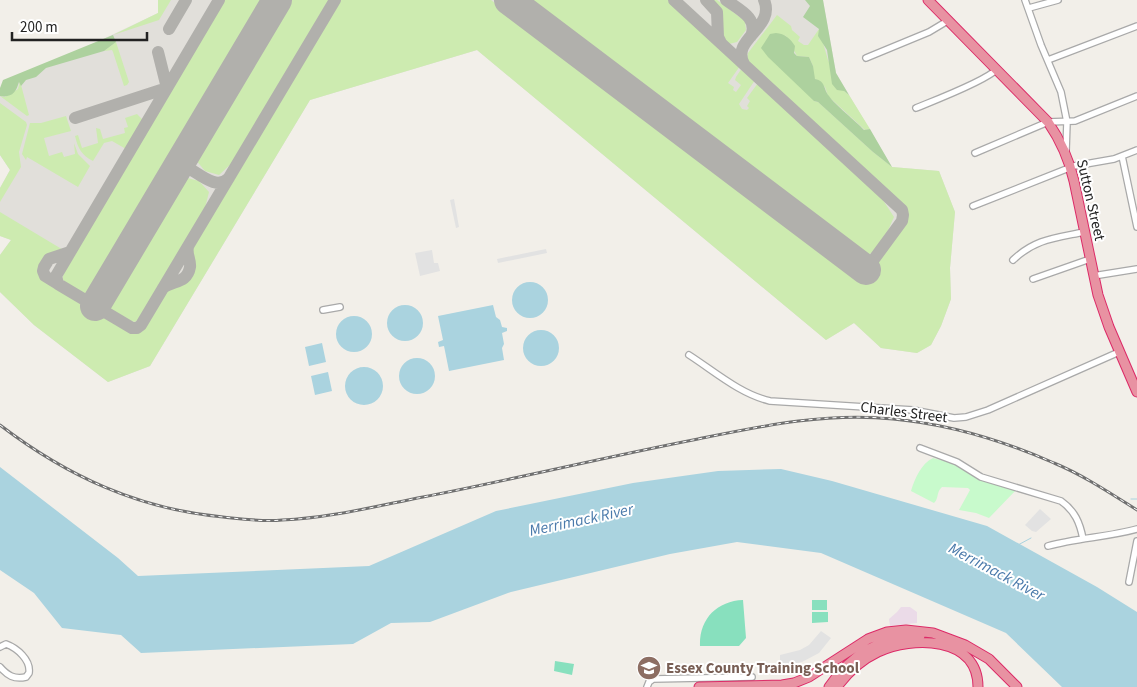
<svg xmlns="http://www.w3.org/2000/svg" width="1137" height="687" viewBox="0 0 1137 687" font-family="'Source Sans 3',sans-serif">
<rect width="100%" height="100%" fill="#f2efe9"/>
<!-- industrial -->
<path fill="#ebdbe8" d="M901,607H910L917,612V623L890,626L889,619L897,612Z"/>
<!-- airport -->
<path fill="#e1dfda" d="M158,0H823L836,73L892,167L939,171L955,212L950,268L951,299L941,326L931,345L917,353L881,348L854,323L826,340L477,50L310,100L150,366L108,382L34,325L0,292V255L11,240L0,236V188L10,170L0,155V88L158,13Z"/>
<!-- grass -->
<path fill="#cdebb0" d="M158,0H171L159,20L113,35L158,13Z
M224,0H264L89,296C79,294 70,287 62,279L66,268Z
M289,0H330L263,115L233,162L219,175L205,171L195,159Z
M340,0H491L861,281L905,224C909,214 905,208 898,201L750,66L747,61L748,53L777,15L791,26L792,30L800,37L798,41L804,45H808L819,29L828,60L844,91L849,95L870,129L865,130L828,96L825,87L813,77V66L809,57L797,56L785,34L814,101L818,102L873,152L892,167L939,171L955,212L950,268L951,299L941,326L931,345L917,353L881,348L854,323L826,340L477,50L310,100L150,366L108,382L34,325L0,292V255L11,240L0,236V212L65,251L46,256L39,269L41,279L128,330L140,331L144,327L168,289L183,285L194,267L191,250Z
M526,0H668L740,66L728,83L734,87L733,90L736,92L741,85L735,80L736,77L742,68L755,80L739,104L742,109L747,110L749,108L747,106L750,101L747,98L758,83L881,197L894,217C888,230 880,253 864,256Z
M711,0H717L745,21L746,30L737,42L729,44L722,40L721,9Z
M116,42L129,82L127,85L124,86L113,52L112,50L104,51Z
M20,81L29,115L27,116L0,96L5,97L18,89Z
M0,103L26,122L27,125L19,152L21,167L0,202V188L10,170L0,155Z
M137,114L143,120L126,149L112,141L104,143L93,161C81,155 78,148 75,136L78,135L82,148L98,143L96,128L100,129L103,139L125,133L124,128L128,127L125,118Z
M66,116L71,131L44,138L49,156L62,152L64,157L75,154L74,143L78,154L90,166L78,187L27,157L26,160L22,154L30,123H41Z
M184,177L199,181L209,192L205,208L143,316L135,322C124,320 114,315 107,307Z"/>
<!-- forest -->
<path fill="#add19e" d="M805,0H823L836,73L849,95L844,91L837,90L832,84L827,50L818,36L819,29L803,17L810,6Z
M776,33C785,34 790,38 795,46L794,53L797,56L809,57L813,66L815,79C826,81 823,89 829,96C835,105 856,121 864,130L870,129L892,167L873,152L818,102L814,101L768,57L761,48L770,34Z
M113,35L116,42L104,51L46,68L36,77L26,80L21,86L19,82C16,92 12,98 0,96V88L3,80Z"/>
<!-- park -->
<path fill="#c8facc" d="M933,458L956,464L977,478L1017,489L989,518L976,513L959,510L970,490L968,488L942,487C936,492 939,499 934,503L911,491C915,478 921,464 933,458Z"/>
<!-- pitch -->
<path fill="#88e0be" d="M743,600L746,638L739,646H700C699,619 717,601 743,600Z
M812,600H827V610H812Z
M812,612H828V622L812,623Z
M555,661L574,664L572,675L554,671Z"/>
<!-- parking -->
<path fill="#e2e2e2" d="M454,199L459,227L456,228L450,200Z
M546,249L547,253L498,263L497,259Z
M432,250L434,263H438L440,271L420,276L415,253Z
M1040,509L1051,519L1036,532L1032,531L1025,525Z
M821,631L831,638L819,653L802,662L780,666V655L800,650L809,645Z"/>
<!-- water -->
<path fill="#aad3df" d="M512 300a18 18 0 1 1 36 0a18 18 0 1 1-36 0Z
M387 323a18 18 0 1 1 36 0a18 18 0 1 1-36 0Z
M493,305L496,317L500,320L502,327L507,328V331L502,333L504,344L502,348L504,360L449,371L444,346L439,347L438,342L443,340L438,316Z
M336 334a18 18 0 1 1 36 0a18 18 0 1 1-36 0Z
M523 348a18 18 0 1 1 36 0a18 18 0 1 1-36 0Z
M322,343L326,362L309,366L305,347Z
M399 376a18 18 0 1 1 36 0a18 18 0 1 1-36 0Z
M345 386a19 19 0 1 1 38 0a19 19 0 1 1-38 0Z
M328,372L332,391L315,395L311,376Z
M0,467L118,558L138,576L369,566L496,511L633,483L718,471L781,469L832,481L987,526L1097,587L1137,612V687H1062L1006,633L821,553L737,542L670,554L511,592L430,622L391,623L353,644L141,653L121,635L62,628L34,593L0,570Z"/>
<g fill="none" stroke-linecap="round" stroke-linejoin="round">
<!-- stream -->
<path stroke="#aad3df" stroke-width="1" d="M1131,499H1137
M1018,545L1031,538"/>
<!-- taxiway -->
<path stroke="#b1b0ac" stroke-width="12" d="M219,0L56,276L58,284L132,328H137L141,325L335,0
M674,0L902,210L903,215L902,221L866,270
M706,0L717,12L718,37L721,43
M726,0C738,9 759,18 751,36
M169,29L186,0
M158,52L167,88
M744,64C730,39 776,28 764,0
M75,118L164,89L168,86
M190,169C202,176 217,190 229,178
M154,210L176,172L181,169H190L186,164V156L208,117
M58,284L45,276L43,271L44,267L49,259L70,252
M163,288C173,280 187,284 190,267C191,260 186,254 188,247"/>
<!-- runway -->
<path stroke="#b1b0ac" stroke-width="30" d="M509,0L866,270
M95,306L277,0"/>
<!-- minor casing -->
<g stroke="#a9a9a9" stroke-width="8">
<path id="minor" d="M1025,0L1041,45L1061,92L1067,122L1066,151
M1029,8L1058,0
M866,58L929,32L949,20
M1048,60L1137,26
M916,108C933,101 986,81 997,69
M975,153L1048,122L1075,121L1137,96
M1122,156L1137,227
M973,206L1074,166L1114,159L1137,150
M1013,260C1035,239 1055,238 1084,232
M1093,276L1137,269
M1033,279L1090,259
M323,310L340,307
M689,355C714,371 740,394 770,401L913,410L954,418L966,417L988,410L1119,352
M920,448L957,462L981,477L1061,501C1075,511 1080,523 1083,539
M1048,546C1077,538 1108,537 1137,529
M1129,582L1137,541
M0,647L6,644C17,648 31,660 29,673L26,677C14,680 7,675 0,667
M647,687L649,682L653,679L752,677"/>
</g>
<!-- highway casing -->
<g stroke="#dc2a67" stroke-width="11">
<path id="highway" d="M928,0L1048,122C1061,141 1069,159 1074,181L1098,295L1109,327L1137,392
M699,687L782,685L794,683L809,677L868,639L887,632L906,630L933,633L965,645L989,659L1017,687
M829,687C850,656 882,635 920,636
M837,687C848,672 861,660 878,652C912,636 978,636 978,687"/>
</g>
<!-- minor -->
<use href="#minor" stroke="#fff" stroke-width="5.5"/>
<!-- highway -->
<use href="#highway" stroke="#e892a2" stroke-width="9"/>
<!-- rail casing -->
<g stroke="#707070" stroke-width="3">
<path id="rail" d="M0,425C67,476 138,509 223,517C242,519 262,522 282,520C330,518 377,506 423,497C515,479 606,457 698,439C762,426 827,412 893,419C948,424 1004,441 1054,463C1083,475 1110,493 1137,510"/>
</g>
<!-- rail -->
<use href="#rail" stroke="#fff" stroke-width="1" stroke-dasharray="4" stroke-linecap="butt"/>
</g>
<!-- icons -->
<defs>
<g id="school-disc" transform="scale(1.25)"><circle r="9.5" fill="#8d6e63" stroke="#fff"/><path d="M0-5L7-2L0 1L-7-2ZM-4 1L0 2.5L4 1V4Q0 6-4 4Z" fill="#fff"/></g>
</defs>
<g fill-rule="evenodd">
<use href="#school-disc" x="649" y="668"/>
</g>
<g text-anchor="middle" stroke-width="4" stroke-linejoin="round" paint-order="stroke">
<!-- street labels -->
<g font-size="15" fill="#222" stroke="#fff">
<text transform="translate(1091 200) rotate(77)" y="5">Sutton Street</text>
<text transform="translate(904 412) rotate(7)" y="5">Charles Street</text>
</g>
<!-- education labels -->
<g font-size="15" font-weight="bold" fill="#785e54" stroke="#fff" text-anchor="start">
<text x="666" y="673">Essex County Training School</text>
</g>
<!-- water labels -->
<g font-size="16" font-style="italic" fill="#4a7aab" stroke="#fff">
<text transform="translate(581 519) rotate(-12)" y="6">Merrimack River</text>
<text transform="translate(997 571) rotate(28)" y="6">Merrimack River</text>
</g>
</g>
<!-- scale -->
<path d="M12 32v8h135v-8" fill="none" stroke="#222222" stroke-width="2.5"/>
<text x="20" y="32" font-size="15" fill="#222222" stroke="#ffffff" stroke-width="4" paint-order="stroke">200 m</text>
</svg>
